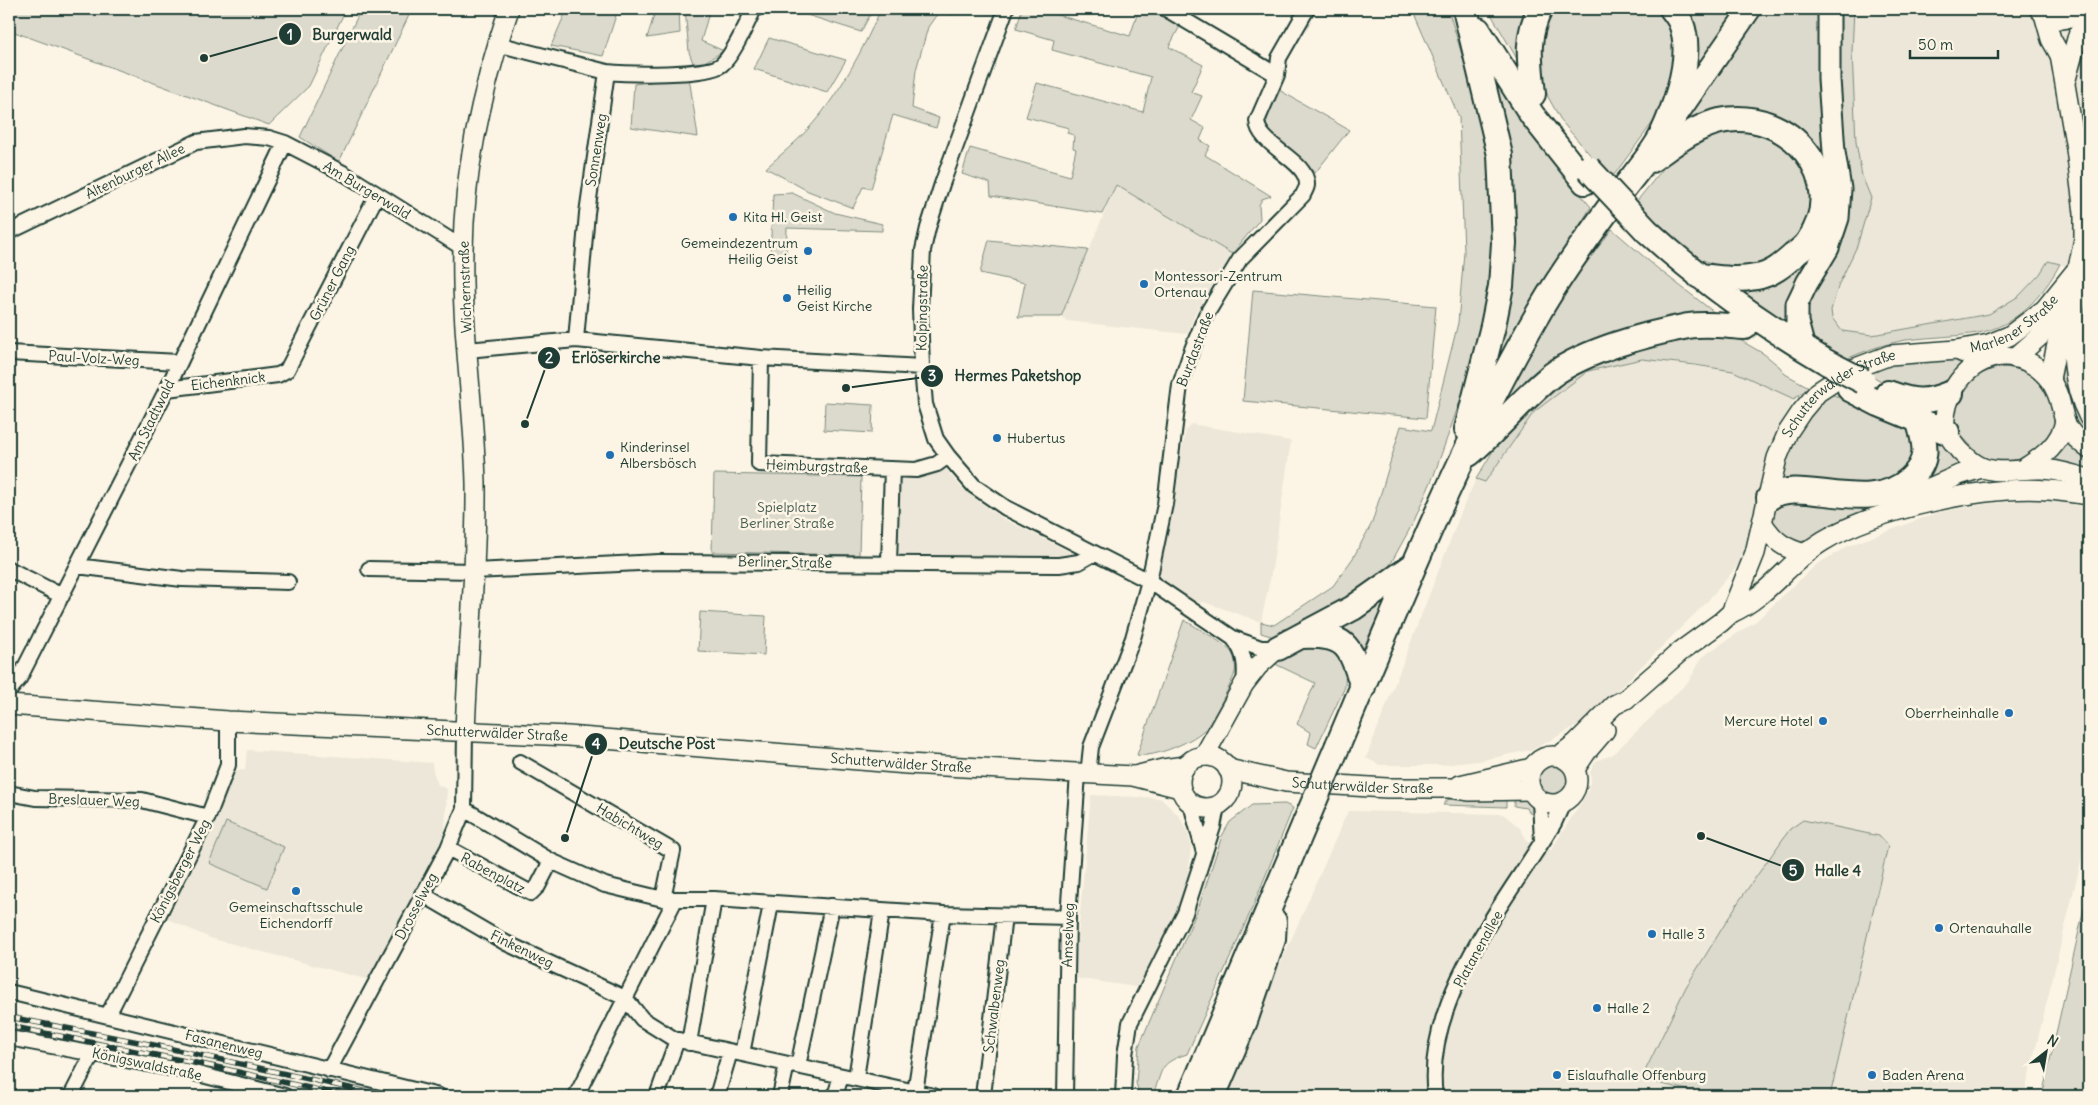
<svg xmlns="http://www.w3.org/2000/svg" width="2098" height="1105" viewBox="0 0 2098 1105" font-family="Delius,sans-serif">
<rect width="100%" height="100%" fill="#fcf5e5"/>
<filter id="ink" filterUnits="userSpaceOnUse"><feTurbulence type="fractalNoise" baseFrequency=".02" numOctaves="2"/><feDisplacementMap in="SourceGraphic" scale="10" xChannelSelector="R" yChannelSelector="G"/><feConvolveMatrix kernelMatrix="1 2 1 2 8 2 1 2 1" color-interpolation-filters="sRGB"/></filter>
<g filter="url(#ink)">
<!-- built -->
<path fill="#ece7d8" d="M1854,9H2089V273L2048,261L2040,274L2019,296L1989,314L1872,335L1842,331L1832,318L1831,310L1871,198L1862,176L1856,142L1852,52Z
M1116,185L1232,254L1195,313L1187,334L1067,321L1061,317Z
M1642,359L1733,371L1794,399L1770,452L1752,532L1740,563L1704,605L1587,720L1534,749L1478,761L1441,765H1380L1366,758L1464,505L1476,479L1485,482L1534,412L1588,371Z
M1191,424L1291,441L1272,569L1261,622L1204,602L1191,604L1158,577L1186,430Z
M945,468L960,486L978,501L1002,518L1072,553L1069,560L898,558L895,555L896,481L900,476L931,473Z
M2025,501L2062,502L2089,508V828L2024,1096H1222L1348,811L1503,814L1520,828L1528,842L1551,850L1587,793L1591,780L1590,772L1596,761L1612,755L1689,681L1703,656L1756,621L1816,565L1848,546L1939,512L1985,504Z
M247,750L432,763L433,771L438,785L447,789L445,829L435,855L389,938L369,980L210,938L165,918L230,786L231,771L245,770Z
M1091,795L1160,798L1179,816L1187,830L1191,846L1188,879L1178,907L1150,968L1136,987L1074,978Z"/>
<!-- green -->
<path fill="#dcdacc" stroke="#7e8c80" d="M9,9H346L309,86L269,125L9,30Z
M361,9H412L339,162L300,137Z
M567,9H618L603,56L551,46Z
M656,9H679L680,33L647,38Z
M685,9H710L701,41L724,51L699,65L693,63L689,52Z
M788,9H873L861,32Z
M881,9H955L952,15L940,10L928,27L916,70L912,108L939,118L936,128L893,115L871,189L863,187L853,208L808,191L766,168C780,155 796,143 809,128C840,94 862,51 881,9Z
M1022,9H1037L1130,36L1139,9H1149L1180,26L1169,47L1203,65L1191,92L1202,96L1191,120L1205,128L1200,140L1210,146L1205,155L1271,196L1262,199L1259,205L1260,219L1232,254L1116,185L1102,214L991,196L990,183L962,174L970,148L1070,176L1076,149L1073,148L1074,135L1067,133L1069,128L1026,117L1037,83L1143,112L1151,77L1052,50L1054,40L1016,29Z
M1412,9H1448L1480,113L1492,185V257L1486,320L1471,370L1434,475L1414,521L1390,565L1361,595L1274,637L1261,633V622L1274,625L1333,586L1353,558L1372,523L1401,426L1431,431L1458,323L1464,252L1459,117Z
M1488,9H1533L1520,64Z
M1548,9H1667L1680,41L1673,85L1656,118L1611,179L1562,122L1548,97L1543,80L1537,38Z
M1681,9H1741L1687,89Z
M1758,9H1822L1833,203L1793,336L1731,293L1827,213L1790,124L1674,137Z
M1838,9H1854L1852,52L1856,142L1862,176L1871,198L1857,246L1839,284L1831,310L1832,318L1842,331L1872,335L1989,314L2019,296L2040,274L2048,261L2060,264C2043,296 2016,326 1978,333C1954,337 1930,337 1906,340C1883,344 1861,352 1840,362L1807,338L1803,309L1823,267L1837,57Z
M769,38L846,60L827,92L754,69Z
M689,77L698,137L631,127L634,84Z
M1500,82L1556,165L1591,207L1531,304L1485,397L1511,291L1493,86Z
M1279,90L1349,130L1315,173L1265,129L1269,112Z
M1759,129L1793,149L1816,189L1804,237C1791,246 1773,261 1759,267C1753,269 1745,268 1740,268C1695,268 1662,234 1636,202C1658,176 1681,140 1716,130C1728,126 1746,129 1759,129Z
M792,193L835,213L882,224V231L787,228L786,257H770L773,194Z
M1612,229L1657,268L1728,323L1653,327L1485,425L1548,314Z
M989,240L1088,250L1061,317H1018L1025,283L980,273Z
M1253,290L1436,306L1426,418L1243,401Z
M1683,334L1733,336L1764,354L1780,367L1785,374L1809,387L1794,399L1733,371L1695,365L1642,359L1588,371L1534,412L1485,482L1476,479C1488,460 1499,439 1513,421C1555,367 1621,353 1683,334Z
M2060,351L2067,353L2089,426V438L2076,423L2067,388L2059,375Z
M1937,358L1964,360L1945,384L1928,391L1892,387L1865,372C1888,362 1912,360 1937,358Z
M2000,367C2021,367 2042,376 2050,398C2053,408 2054,418 2059,429L2048,445L2022,459L2001,462L1990,460L1981,456L1950,424C1960,390 1963,378 2000,367Z
M1831,394L1892,417L1908,427L1920,455L1884,486L1776,485C1786,450 1800,416 1831,394Z
M825,402L873,405L872,433L824,430Z
M1928,433L1938,438L1964,467L1810,540C1788,545 1785,538 1771,523L1774,506L1780,498H1887Z
M2065,440L2089,459V472L2046,459Z
M714,474L861,477L859,555L712,552Z
M1391,587L1359,658L1324,633Z
M700,612L766,616L764,655L698,651Z
M1184,620C1196,627 1225,643 1232,653C1235,658 1236,666 1235,672C1233,681 1213,719 1207,727C1195,741 1155,758 1137,755Z
M1330,644L1346,662L1345,687L1316,748L1308,744L1311,733L1297,724L1315,683L1273,663L1296,648Z
M1534 779a18 18 0 1 1 36 0a18 18 0 1 1-36 0Z
M1506,795V807L1443,805L1447,800L1454,798Z
M1514,796C1528,798 1536,800 1534,817L1526,808L1514,806Z
M1285,804L1293,808L1254,904L1187,1054C1156,1064 1164,1071 1152,1096H1140L1136,1083L1139,1046L1199,906L1222,836L1230,822L1252,805Z
M1803,820L1879,836L1888,846L1830,1096H1714L1653,1082L1646,1069L1686,987L1739,901L1790,829Z
M226,822L284,847L267,888L209,863Z
M2089,886V1096H2042Z"/>
<g fill="none" stroke-linecap="round" stroke-linejoin="round">
<!-- street casing -->
<g stroke="#1f3d34" stroke-width="18">
<path id="street" d="M1006,9L942,184L928,228L923,250L920,309L922,367L925,404L936,439L948,456L974,486L1006,508L1149,581L1233,638L1261,648H1278
M1166,9L1277,75
M497,44L607,72L587,213L576,340
M607,72C627,74 708,76 721,65C733,56 747,23 754,9
M9,232L196,142L244,136L269,138L285,143L345,174L463,248
M467,350L576,340L761,358L922,367
M9,353L179,362
M761,358L759,464L916,470L937,464L948,456
M167,389L278,375L287,370L377,195
M889,563L892,469
M77,566L182,579L288,582
M9,569L62,596
M369,569L474,571L659,562L1059,565L1079,562L1093,554
M1233,638C1245,653 1246,665 1244,684
M9,691L19,679L167,389L285,143
M520,762L673,851L663,899
M1088,775L1091,747L1133,638L1149,581L1165,504L1180,385L1191,352L1206,315L1240,259L1303,195C1304,192 1307,188 1307,185C1308,160 1258,146 1257,121L1277,75L1279,58L1307,9
M9,793L35,798L142,800L208,817
M1540,800L1542,841
M1191,804L1204,853
M448,848L531,893L538,886L551,861L464,809
M551,861L605,885L663,899H714L943,914L1068,917
M422,894L506,943L625,998L642,1019L674,1039L934,1096
M9,992L439,1096
M108,1015L208,817L228,765V721
M9,1038L190,1072L285,1096
M689,1043L714,899
M742,1054L771,904
M798,1066L832,906
M329,1070L448,848L464,809L465,732
M856,1078L882,911
M915,1092L943,914
M71,1096L93,1053
M576,1096L675,900
M657,1096L677,1040
M717,1096L730,1052
M780,1096L787,1064
M835,1096L841,1076
M983,1096L1004,916
M1065,1096L1068,917L1078,774
M1123,1096L1125,1055L1130,1023L1185,913L1213,827L1217,806
M1435,1096C1422,1001 1507,900 1554,823L1564,801"/>
</g>
<!-- secondary casing -->
<g stroke="#1f3d34" stroke-width="22">
<g id="secondary">
<path d="M2039,9C2051,22 2068,23 2079,9"/>
<path d="M2066,79L2078,35L2089,15"/>
<path d="M2077,272C2077,325 2063,367 2089,417"/>
<path id="s1" d="M1957,350L1989,344L2009,336L2045,309L2078,268L2084,239V213L2076,149L2060,55L2051,39L2044,14"/>
<path d="M2015,358L2040,336L2058,301"/>
<path d="M2050,379L2061,324L2072,301"/>
<path d="M2089,449C2081,443 2073,436 2068,428C2064,421 2063,413 2061,406C2057,387 2046,371 2028,362C1992,344 1956,371 1947,406C1945,414 1943,424 1947,432C1950,439 1955,445 1960,451C1966,457 1972,463 1981,467C2000,475 2021,468 2041,469C2057,469 2073,475 2089,479"/>
<path d="M2025,468C2043,457 2061,443 2065,421"/>
<path d="M1898,502L1959,475L1982,468"/>
<path d="M1763,524C1775,542 1784,548 1805,554"/>
<path d="M1731,613C1768,597 1788,562 1823,541C1876,509 1986,485 2048,490C2062,491 2075,493 2089,495"/>
<path id="s2" d="M9,705L228,721L568,736L907,764L1133,776L1180,788"/>
<path d="M465,732C468,650 477,566 476,483C474,405 461,327 463,249C464,167 483,86 509,9"/>
<circle cx="1553" cy="780" r="24"/>
<path d="M1204,756L1244,684L1258,666L1278,648"/>
<path id="s3" d="M1559,756L1576,743L1614,705L1626,699L1681,651L1721,622L1731,613L1755,553L1777,458L1788,432L1802,411L1818,392L1853,369L1890,355L1957,350L1983,361"/>
<circle cx="1206" cy="782" r="26"/>
<path id="s4" d="M1228,769L1286,782L1387,788H1450L1470,791L1531,790"/>
<path d="M1575,769L1587,751L1605,730"/>
<path d="M1135,776L1163,769L1185,766"/>
<path d="M1460,785L1532,768"/>
</g>
</g>
<!-- primary casing -->
<g stroke="#1f3d34" stroke-width="25">
<path id="primary" d="M1672,122L1750,9
M1804,348L1797,322V304L1807,283L1828,248L1838,218L1840,189L1834,152L1829,79V9"/>
</g>
<!-- highway casing -->
<g stroke="#1f3d34" stroke-width="28">
<path id="highway" d="M1465,9L1500,155L1504,243L1501,286L1493,326L1467,429
M1478,30L1532,115L1585,182
M1533,94C1530,63 1525,38 1540,9
M1651,160C1672,145 1694,127 1720,121C1789,106 1852,180 1808,242C1805,247 1799,251 1794,255C1783,265 1771,275 1756,277C1737,281 1718,278 1699,276
M1647,231C1704,283 1762,324 1828,363
M1850,389L1879,404L1947,432
M1888,393C1913,402 1925,404 1951,393
M1469,454C1498,429 1522,399 1552,375C1586,350 1647,334 1688,326C1707,323 1726,326 1745,327
M1769,498C1798,474 1868,518 1910,479C1931,460 1925,443 1918,419
M1302,636C1348,634 1350,647 1363,687
M1278,648L1353,608L1414,565
M1338,745C1401,596 1461,445 1543,305C1566,266 1594,228 1621,192C1633,175 1653,154 1662,135C1676,104 1694,56 1681,23C1679,18 1675,13 1672,9
M1190,1096L1305,823
M1213,1096L1245,1021L1273,939L1274,921"/>
</g>
<!-- street -->
<use href="#street" stroke="#fcf5e5" stroke-width="14"/>
<!-- secondary -->
<use href="#secondary" stroke="#fcf5e5" stroke-width="19"/>
<!-- primary -->
<use href="#primary" stroke="#fcf5e5" stroke-width="21"/>
<!-- highway -->
<use href="#highway" stroke="#fcf5e5" stroke-width="24"/>
<!-- rail casing -->
<g stroke="#1f3d34" stroke-width="5.5">
<path id="rail" d="M9,1017L154,1045L386,1096
M9,1026L216,1067L345,1096"/>
</g>
<!-- rail -->
<use href="#rail" stroke="#fcf5e5" stroke-width="4" stroke-dasharray="11" stroke-linecap="butt"/>
<!-- highway-bridge casing -->
<g stroke="#1f3d34" stroke-width="28" stroke-linecap="butt">
<path id="highway-bridge" d="M1588,168L1647,231
M1828,363L1863,381
M1305,823L1338,745"/>
</g>
<!-- highway-bridge -->
<use href="#highway-bridge" stroke="#fcf5e5" stroke-width="24"/>
</g>
</g>
<!-- markers -->
<g fill="#1f6fb2" stroke="#fcf5e5" stroke-width="2">
<circle cx="733" cy="217" r="5"/>
<circle cx="808" cy="251" r="5"/>
<circle cx="1144" cy="284" r="5"/>
<circle cx="787" cy="298" r="5"/>
<circle cx="997" cy="438" r="5"/>
<circle cx="610" cy="455" r="5"/>
<circle cx="2009" cy="713" r="5"/>
<circle cx="1823" cy="721" r="5"/>
<circle cx="296" cy="891" r="5"/>
<circle cx="1939" cy="928" r="5"/>
<circle cx="1652" cy="934" r="5"/>
<circle cx="1597" cy="1008" r="5"/>
<circle cx="1557" cy="1075" r="5"/>
<circle cx="1872" cy="1075" r="5"/>
</g>
<g text-anchor="middle" stroke-width="5" stroke-linejoin="round" paint-order="stroke">
<!-- street labels -->
<g font-size="14" fill="#1f3d34" stroke="#fcf5e5">
<text transform="translate(596 150) rotate(-81)" y="5">Sonnenweg</text>
<text transform="translate(135 171) rotate(-26)" y="5">Altenburger Allee</text>
<text transform="translate(367 190) rotate(31)" y="5">Am Burgerwald</text>
<text transform="translate(332 283) rotate(-63)" y="5">Grüner Gang</text>
<text transform="translate(465 287) rotate(-92)" y="5">Wichernstraße</text>
<text transform="translate(922 308) rotate(-89)" y="5">Kolpingstraße</text>
<text dy="5" stroke="none"><textPath href="#s1" startOffset="64">Marlener Straße</textPath></text>
<text transform="translate(1195 349) rotate(-69)" y="5">Burdastraße</text>
<text transform="translate(94 358) rotate(3)" y="5">Paul-Volz-Weg</text>
<text transform="translate(228 381) rotate(-7)" y="5">Eichenknick</text>
<text dy="5" stroke="none"><textPath href="#s3" startOffset="481">Schutterwälder Straße</textPath></text>
<text transform="translate(151 420) rotate(-64)" y="5">Am Stadtwald</text>
<text transform="translate(817 466) rotate(2)" y="5">Heimburgstraße</text>
<text transform="translate(785 562) rotate(1)" y="5">Berliner Straße</text>
<text dy="5" stroke="none"><textPath href="#s2" startOffset="489">Schutterwälder Straße</textPath></text>
<text dy="5" stroke="none"><textPath href="#s2" startOffset="894">Schutterwälder Straße</textPath></text>
<text dy="5" stroke="none"><textPath href="#s4" startOffset="136">Schutterwälder Straße</textPath></text>
<text transform="translate(94 800) rotate(2)" y="5">Breslauer Weg</text>
<text transform="translate(630 826) rotate(31)" y="5">Habichtweg</text>
<text transform="translate(180 871) rotate(-63)" y="5">Königsberger Weg</text>
<text transform="translate(493 873) rotate(28)" y="5">Rabenplatz</text>
<text transform="translate(416 906) rotate(-62)" y="5">Drosselweg</text>
<text transform="translate(1068 935) rotate(-88)" y="5">Amselweg</text>
<text transform="translate(522 949) rotate(26)" y="5">Finkenweg</text>
<text transform="translate(1478 949) rotate(-61)" y="5">Platanenallee</text>
<text transform="translate(994 1006) rotate(-83)" y="5">Schwalbenweg</text>
<text transform="translate(224 1044) rotate(14)" y="5">Fasanenweg</text>
<text transform="translate(147 1064) rotate(12)" y="5">Königswaldstraße</text>
</g>
<!-- poi labels -->
<g font-size="14" fill="#1f3d34" stroke="#fcf5e5" text-anchor="start">
<text x="743" y="222">Kita Hl. Geist</text>
<text x="798" y="248" text-anchor="end">Gemeindezentrum<tspan x="798" dy="16">Heilig Geist</tspan></text>
<text x="1154" y="281">Montessori-Zentrum<tspan x="1154" dy="16">Ortenau</tspan></text>
<text x="797" y="295">Heilig<tspan x="797" dy="16">Geist Kirche</tspan></text>
<text x="1007" y="443">Hubertus</text>
<text x="620" y="452">Kinderinsel<tspan x="620" dy="16">Albersbösch</tspan></text>
<text x="1999" y="718" text-anchor="end">Oberrheinhalle</text>
<text x="1813" y="726" text-anchor="end">Mercure Hotel</text>
<text x="296" y="912" text-anchor="middle">Gemeinschaftsschule<tspan x="296" dy="16">Eichendorff</tspan></text>
<text x="1949" y="933">Ortenauhalle</text>
<text x="1662" y="939">Halle 3</text>
<text x="1607" y="1013">Halle 2</text>
<text x="1567" y="1080">Eislaufhalle Offenburg</text>
<text x="1882" y="1080">Baden Arena</text>
</g>
<!-- park labels -->
<g font-size="14" fill="#455c52" stroke="#fcf5e5">
<text x="787" y="512">Spielplatz<tspan x="787" dy="16">Berliner Straße</tspan></text>
</g>
</g>
<!-- callouts -->
<path fill="none" stroke="#1f3d34" stroke-width="2" d="M204 58L290 34M525 424L549 358M846 388L932 376M565 838L596 744M1701 836L1793 870"/>
<g fill="#1f3d34" stroke="#fcf5e5" stroke-width="2">
<circle cx="204" cy="58" r="5"/>
<circle cx="525" cy="424" r="5"/>
<circle cx="846" cy="388" r="5"/>
<circle cx="565" cy="838" r="5"/>
<circle cx="1701" cy="836" r="5"/>
<circle cx="290" cy="34" r="12"/>
<circle cx="549" cy="358" r="12"/>
<circle cx="932" cy="376" r="12"/>
<circle cx="596" cy="744" r="12"/>
<circle cx="1793" cy="870" r="12"/>
</g>
<g font-size="15" text-anchor="middle" font-weight="bold" fill="#fff">
<text x="290" y="40">1</text>
<text x="549" y="363">2</text>
<text x="932" y="381">3</text>
<text x="596" y="749">4</text>
<text x="1793" y="876">5</text>
</g>
<g font-size="15" text-anchor="middle" font-weight="bold" fill="#1f3d34" stroke="#fcf5e5" stroke-width="5" stroke-linejoin="round" paint-order="stroke">
<text x="352" y="40">Burgerwald</text>
<text x="616" y="363">Erlöserkirche</text>
<text x="1018" y="381">Hermes Paketshop</text>
<text x="667" y="749">Deutsche Post</text>
<text x="1838" y="876">Halle 4</text>
</g>
<!-- margin -->
<rect width="2098" height="1105" fill="none" stroke="#fcf5e5" stroke-width="30"/>
<rect x="15" y="15" width="2068" height="1075" fill="none" stroke="#1f3d34" stroke-width="2" filter="url(#ink)"/>
<!-- north arrow -->
<g transform="translate(2046 1052) rotate(31)" stroke="#fcf5e5" stroke-width="4" paint-order="stroke">
<path d="M0-4L9 19L0 12L-9 19Z" fill="#1f3d34"/>
<text y="-8" font-size="14" font-weight="bold" text-anchor="middle" fill="#1f3d34">N</text>
</g>
<!-- scale -->
<path d="M1910 50v8h88v-8" fill="none" stroke="#1f3d34" stroke-width="2.5"/>
<text x="1918" y="50" font-size="15" fill="#1f3d34" stroke="#fcf5e5" stroke-width="4" paint-order="stroke">50 m</text>
</svg>
